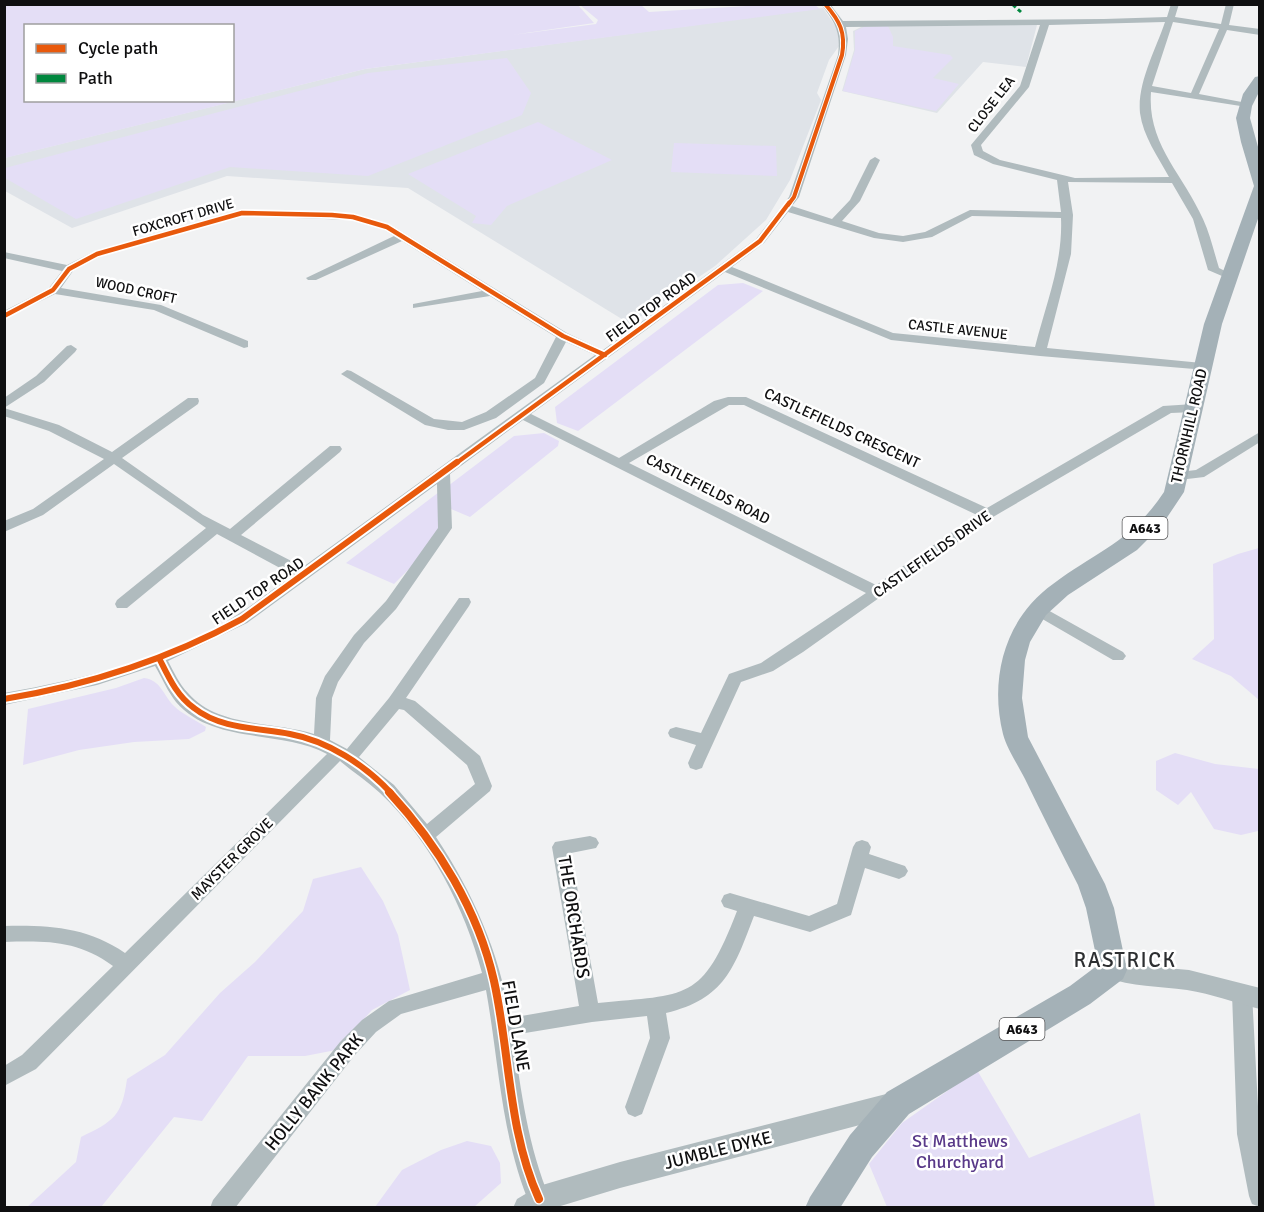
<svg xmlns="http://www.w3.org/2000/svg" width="1264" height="1212" viewBox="0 0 1264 1212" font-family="Signika,sans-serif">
<rect width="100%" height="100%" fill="#f1f2f3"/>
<!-- built -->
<path fill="#dfe3e8" d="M823,8L838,30L839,46L829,60L817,93L821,100L790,180L766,220L715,266L630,324L408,188L227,176L72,228L5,191L4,158L365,69Z
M1037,25L1026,67L983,62L937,113L842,91L854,50L853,31L863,26Z"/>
<!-- green -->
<path fill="#e4def6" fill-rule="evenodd" d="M577,4L594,23L512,35L596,24L598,20L580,5H641L649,12L763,5H815L820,9L365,69L5,158V5ZM26,26H232V100H26Z
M888,26L893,37V46L950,55L953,58L933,78L959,84L936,111L843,91L855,50V31L864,27Z
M507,58L531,93L522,115L368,176L230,167L76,219L5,178V168L368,73Z
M538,122L612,160L507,206L491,225L472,223L476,216L408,174Z
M674,143L776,146L777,176L671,172Z
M743,283L763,291L578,431L557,423L555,407L718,285Z
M544,433L559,441L558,446L470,517L451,509L448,486L514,436Z
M439,492L442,528L416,562L394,584L346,563Z
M1259,548H1260L1259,700L1231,676L1192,659L1214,639L1213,564L1238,554Z
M144,678C161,680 163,695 174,706C182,714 196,720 206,727L205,731L189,739L134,742L79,750L23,765L28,709L116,688Z
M1175,753L1215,764L1259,769V833L1258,831L1241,835L1214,829L1191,792L1178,805L1156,790V761Z
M361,867L383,901L398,935L410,990L372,1010L336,1050L305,1056H248L202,1121L174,1117L101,1207L26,1208L76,1162L81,1137C114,1121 122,1116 127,1079L165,1055L220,993L255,962L303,911L313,879Z
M977,1070L1029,1158L1140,1113L1155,1207H887L869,1164L902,1123Z
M467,1141L491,1146L500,1163L501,1183L474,1207H375L402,1170L441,1150Z"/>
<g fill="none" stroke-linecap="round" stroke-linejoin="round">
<!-- minor -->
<path fill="#b0bbbe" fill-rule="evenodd" d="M821,4H830L843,21L1104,19L1167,17L1171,4H1179L1175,17L1221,24L1226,4H1234L1229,25L1260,29V35L1227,30L1199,94L1247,103V107L1151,92C1147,144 1183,174 1203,219C1210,234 1214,252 1219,268L1235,276L1229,279L1208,270L1193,219L1172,183L1068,182L1073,215L1071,254L1047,348L1202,363L1206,364L1208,367L1206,370L1040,356L891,340L725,272L531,414L619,458L714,401L728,397H746L987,508L1163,406L1194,404L1200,408L1194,412L1171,413L993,517L803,652L773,671L741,682L704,763L702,768L696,770L690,768L688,763L696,745L670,737L668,733L670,729L676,727L701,733L729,674L761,663L866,593L523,420L450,474L452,528L396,609L364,643L338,682L332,698L330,740L347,749L389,698L459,598H469L471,602L469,606L406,698L415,701L480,756L492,786L490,791L436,837C473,893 499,951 510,1018L579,1006L552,847L555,842L590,836L596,838L599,843L596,848L571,853L598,1003C688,994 702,1002 737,911L724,907L721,901L724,895L730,893L809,916L837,904L853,847L856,842L862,840L868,842L871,847L869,854L905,866L908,871L905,876L899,879L865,868L851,915L810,932L754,916C734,968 725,999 666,1013L670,1038L642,1114L635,1117L628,1114L625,1107L650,1038L647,1016L592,1022L513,1035C521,1091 528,1147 550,1199L545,1208L531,1207C501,1138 499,1062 486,990L401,1014L376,1032L354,1056L235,1208H210L213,1200L340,1042L362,1020L389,1001L482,973C465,908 430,840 380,793C367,781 353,772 340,761L36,1069L4,1086V1066L22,1055L113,966C77,940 47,941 4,942V926C49,925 87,927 125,953L327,754C281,729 213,745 176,702C168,692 162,678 155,666L97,685L4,705V693C84,679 168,659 237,615C256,603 274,588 293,575L217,534L127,608H117L115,604L117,600L206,528L114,464L43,515L4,532V521L33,509L104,459L49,431L4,416V408L59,425L112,452L188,398H198L199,401L198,404L122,458L203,515L230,529L330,446H340L342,449L340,452L241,535L303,567L595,355L566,342L544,383L496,418L464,430H448L425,425L341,374L347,370L351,371L434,419L462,422L486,412L535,378L556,337L490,296L413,308V304L482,291L402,241L316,280H308L306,278L394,236L383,229L352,220L242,216L101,256L73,271L61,288L161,305L248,341V347L244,348L154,310L55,294L4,319V311L49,288L62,271L4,258V252L67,265L93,252L242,210L353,214L391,225L567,333L603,350L756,239L789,197L838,55C841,32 835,22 821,4ZM1165,22C1156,49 1137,83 1140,113C1143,136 1158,157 1169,177L1075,178L1000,160L983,151L981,145L1029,87L1049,25ZM1173,22L1219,29L1191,93L1152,86ZM1040,25L1020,86L971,145L974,155L993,164L1057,180L1061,212L970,210L925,232L903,236L879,233L842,221L860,201L880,160L875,157L870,160L850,200L832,219L792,206L799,197L846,55L848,39L846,27ZM788,212L874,238L903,242L932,237L972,216L1061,218C1063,263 1046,304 1035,347L893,333L732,267L764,243ZM729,405H744L977,515L876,585L629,463ZM437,484L438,528L386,601L354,635L325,676L316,698L314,734C274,721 218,728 188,693C179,684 174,672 168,661L247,623ZM399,709L404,710L467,765L475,784L427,824L394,785L359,757Z
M71,345L77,349L75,352L44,382L4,408V398L36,376L67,346Z
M1260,432V442L1204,477L1179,480L1172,476L1179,472L1196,470Z
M1037,604L1123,652L1126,656L1123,660H1113L1032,613L1029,609L1032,605Z
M1242,984L1249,987L1252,993L1260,1144V1207L1252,1204L1249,1196L1237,1134L1232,993L1235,987Z"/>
<!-- tertiary -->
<path fill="#b0bbbe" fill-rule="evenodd" d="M1113,960L1132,965L1189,970L1260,988V1009C1236,1003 1212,994 1187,990C1159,986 1132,987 1105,977L1102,970L1105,963Z
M894,1092L903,1096L906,1104L903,1112L894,1116L620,1188L554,1208H513L517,1199L539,1186L620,1162Z"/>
<!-- primary -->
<path fill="#a4b1b7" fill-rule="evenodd" d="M1260,76V90L1252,106L1250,118L1260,154V213L1222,324L1184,492L1162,525L1137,550L1068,595L1046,615L1030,642L1025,660L1022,698L1028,737L1105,884L1114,908L1127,970L1123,979L1090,1004L909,1114L872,1157L840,1208H805L810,1197L850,1135L887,1092L1070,986L1098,965L1086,908L1078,885C1060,850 1042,814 1025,779C1018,765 1007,749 1003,734C989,678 1005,618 1053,584C1097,551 1131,542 1164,492L1204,324L1254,186L1241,142L1236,118L1243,94L1255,77Z"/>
<!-- quiet -->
<path stroke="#00873e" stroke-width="3" stroke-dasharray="5 3" stroke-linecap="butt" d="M1012,4L1021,12"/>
<!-- cycleway-far3 casing -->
<g stroke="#fff" stroke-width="6">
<path id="cycleway-far3" d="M788,205L794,197L842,55C846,33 840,21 825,4"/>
</g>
<!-- cycleway-far2 casing -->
<g stroke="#fff" stroke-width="8">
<path id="cycleway-far2" d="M4,316L53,290L69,269L97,254L242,213L332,215L353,217L387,227L563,336L605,355
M455,464L760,241L789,203"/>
</g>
<!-- cycleway-far1 casing -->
<g stroke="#fff" stroke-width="10">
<path id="cycleway-far1" d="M160,660C169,678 177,696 194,708C220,729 259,728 290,734C328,741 365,765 391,793
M4,699C89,685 167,660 242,619L457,462"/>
</g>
<!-- cycleway casing -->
<g stroke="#fff" stroke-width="11">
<path id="cycleway" d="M389,792C438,845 478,910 494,981C510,1053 508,1131 539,1199"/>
</g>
<!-- cycleway-far3 -->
<use href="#cycleway-far3" stroke="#e8590c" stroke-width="4"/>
<!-- cycleway-far2 -->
<use href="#cycleway-far2" stroke="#e8590c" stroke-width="4.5"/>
<!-- cycleway-far1 -->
<use href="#cycleway-far1" stroke="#e8590c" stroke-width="6"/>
<!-- cycleway -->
<use href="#cycleway" stroke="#e8590c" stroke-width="8"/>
</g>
<g text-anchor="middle" stroke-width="5" stroke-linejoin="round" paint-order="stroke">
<!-- far-street labels -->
<g font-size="14" fill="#0f0f10" stroke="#fff">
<text transform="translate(991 104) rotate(-52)" y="5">CLOSE LEA</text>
<text transform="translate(183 217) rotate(-16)" y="5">FOXCROFT DRIVE</text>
<text transform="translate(136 290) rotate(12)" y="5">WOOD CROFT</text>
<text transform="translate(958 329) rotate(6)" y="5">CASTLE AVENUE</text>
</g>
<!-- shield labels -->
<g fill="#fff" stroke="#575758" stroke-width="1.5">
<rect x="1122.5" y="517" width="45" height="22" rx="4.5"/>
<rect x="999.5" y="1018" width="45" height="22" rx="4.5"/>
</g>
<g font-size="14" font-weight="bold" fill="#0f0f10">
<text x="1145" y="533">A643</text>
<text x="1022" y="1034">A643</text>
</g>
<!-- street labels -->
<g font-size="15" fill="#0f0f10" stroke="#fff">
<text transform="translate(651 307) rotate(-36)" y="5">FIELD TOP ROAD</text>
<text transform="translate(1189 426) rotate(-77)" y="5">THORNHILL ROAD</text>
<text transform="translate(842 428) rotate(25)" y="5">CASTLEFIELDS CRESCENT</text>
<text transform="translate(708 489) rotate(27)" y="5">CASTLEFIELDS ROAD</text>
<text transform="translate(932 554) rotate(-35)" y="5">CASTLEFIELDS DRIVE</text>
<text transform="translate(258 591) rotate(-34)" y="5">FIELD TOP ROAD</text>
<text transform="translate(232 859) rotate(-45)" y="5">MAYSTER GROVE</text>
</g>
<!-- near-street labels -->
<g font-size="18" fill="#0f0f10" stroke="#fff">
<text transform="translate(574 917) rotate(81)" y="6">THE ORCHARDS</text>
<text transform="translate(516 1026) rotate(80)" y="6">FIELD LANE</text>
<text transform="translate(314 1092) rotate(-51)" y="6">HOLLY BANK PARK</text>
<text transform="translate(718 1150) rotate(-14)" y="6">JUMBLE DYKE</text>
</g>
<!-- near-park labels -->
<g font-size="18" fill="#593989" stroke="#fff">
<text x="960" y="1147">St Matthews<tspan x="960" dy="21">Churchyard</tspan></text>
</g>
<!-- near-quarter labels -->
<g font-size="21" letter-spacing="1.5" fill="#2d2f31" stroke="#fff">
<text x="1125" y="967">RASTRICK</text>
</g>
</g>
<!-- border -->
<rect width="1264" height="1212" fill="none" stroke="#0f0f10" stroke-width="12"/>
<!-- legend -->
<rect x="24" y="24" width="210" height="78" fill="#ffffff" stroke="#9f9f9f" stroke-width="1.5"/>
<rect x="36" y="44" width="30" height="9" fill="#e8590c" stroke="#9f9f9f" stroke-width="1.5"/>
<text x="78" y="54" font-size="18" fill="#0f0f10">Cycle path</text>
<rect x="36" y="74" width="30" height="9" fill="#00873e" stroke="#9f9f9f" stroke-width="1.5"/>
<text x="78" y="84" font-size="18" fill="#0f0f10">Path</text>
</svg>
